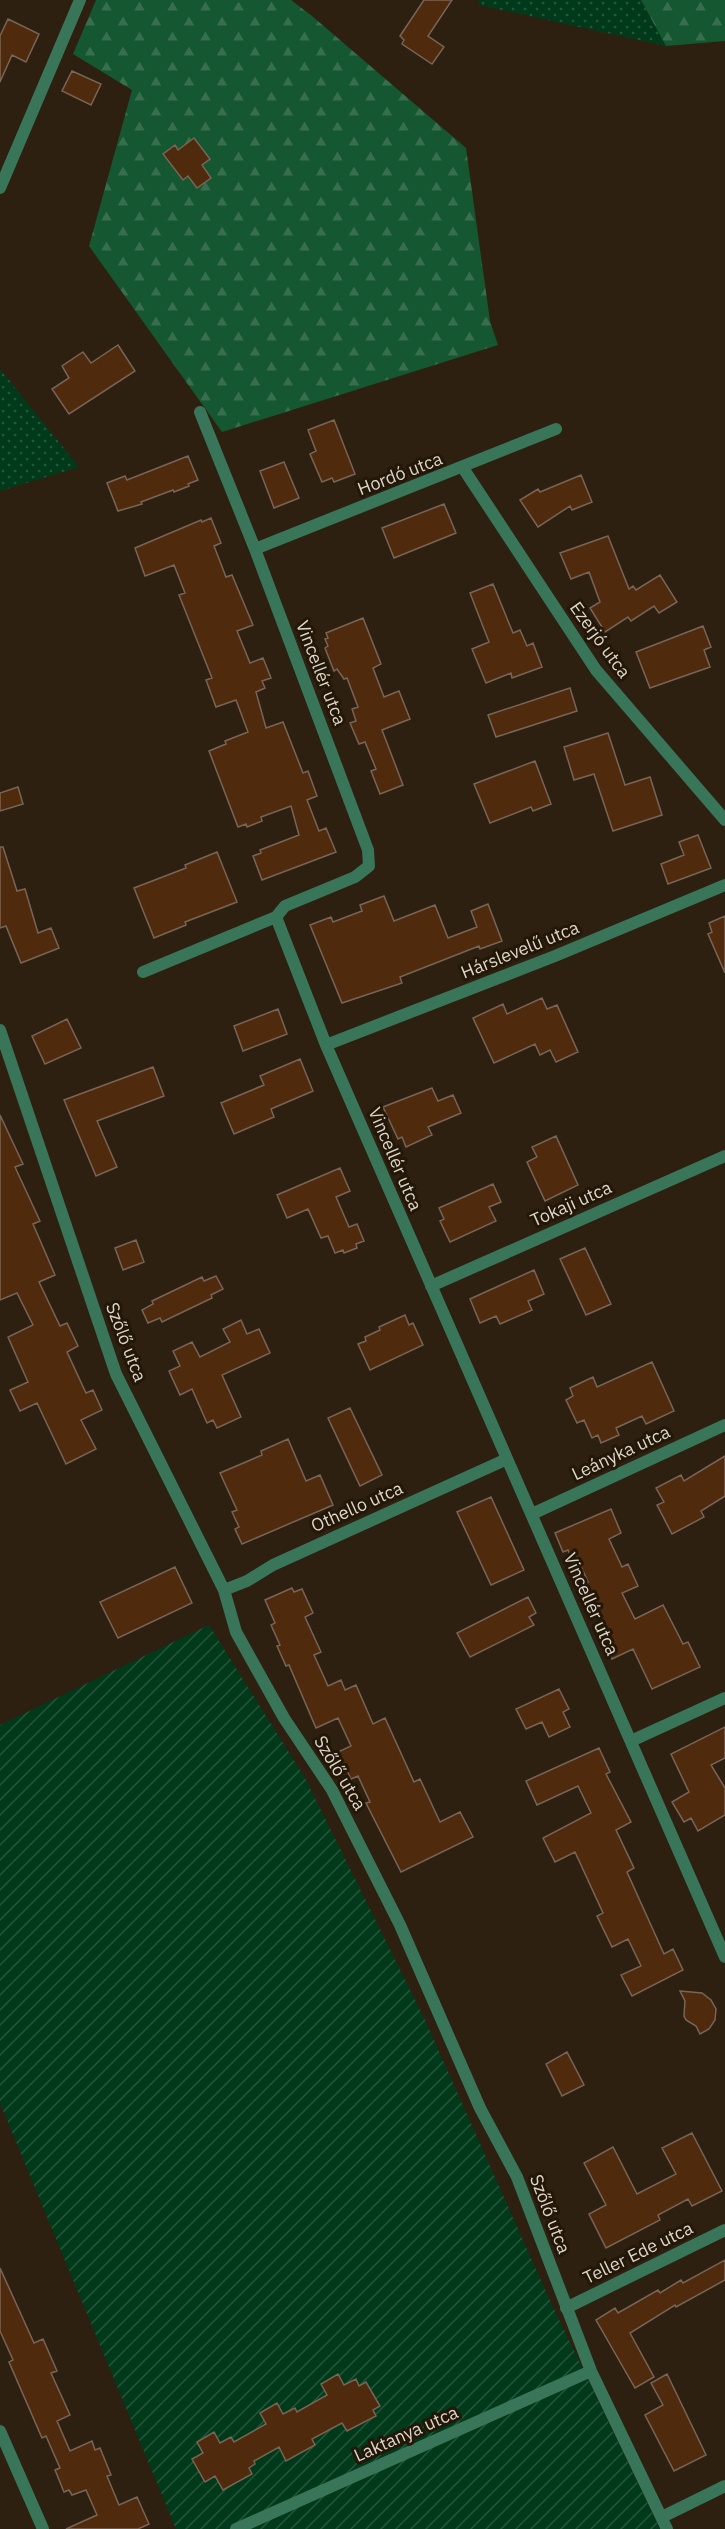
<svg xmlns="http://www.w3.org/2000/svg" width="725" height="2529" viewBox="0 0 725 2529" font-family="'IBM Plex Sans',sans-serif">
<defs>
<pattern id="grass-dots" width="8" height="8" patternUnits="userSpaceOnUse" patternTransform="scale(1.5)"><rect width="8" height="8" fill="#003a1b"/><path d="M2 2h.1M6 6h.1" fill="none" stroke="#25563b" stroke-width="1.8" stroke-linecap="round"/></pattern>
<pattern id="forest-firs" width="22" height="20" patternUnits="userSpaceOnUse" patternTransform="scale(1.5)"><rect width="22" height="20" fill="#145731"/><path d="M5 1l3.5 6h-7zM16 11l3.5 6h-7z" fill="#366e4e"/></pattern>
<pattern id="garden-furrows" width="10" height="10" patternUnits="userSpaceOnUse" patternTransform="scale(1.5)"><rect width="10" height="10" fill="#003a1b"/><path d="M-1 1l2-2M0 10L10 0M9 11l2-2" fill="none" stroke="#25563b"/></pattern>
</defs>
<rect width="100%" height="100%" fill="#2d2011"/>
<!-- grass -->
<path fill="url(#grass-dots)" d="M479,0H641L666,46L479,5Z
M0,369L79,467L0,491Z"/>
<!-- forest -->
<path fill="url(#forest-firs)" d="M96,0H291L312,16L466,148L490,321L498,345L222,432L89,246L132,90L73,54Z
M641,0H725V41L666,46Z"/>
<!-- garden -->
<path fill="url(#garden-furrows)" d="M209,1625L305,1778L425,2020L551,2303L660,2529H176L0,2103V1725Z"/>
<!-- building -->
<path fill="#4f2a0c" stroke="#786558" stroke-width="1.5" d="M424,0H452L428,36L444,47L432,64L402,44L404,40L400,36Z
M8,19L39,34L26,62L12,55L0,82V36Z
M72,71L101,84L91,105L62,91Z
M194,138L210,159L202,165L211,178L197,188L188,176L183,180L163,154L175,145L178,150Z
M118,345L135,371L69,414L52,389L69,378L62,366L83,352L91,363Z
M334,420L355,474L334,482L332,478L322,482L310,454L316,451L308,430Z
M188,456L198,480L188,484L189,486L174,492L173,490L141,502L142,504L118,511L107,483L125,476L127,480Z
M284,462L299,498L274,508L260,471Z
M581,475L592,502L572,510L570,506L538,527L520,500L538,489L540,492Z
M444,504L456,533L394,558L382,528Z
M211,518L221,543L214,546L226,577L232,575L253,625L237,631L250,663L263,658L271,678L262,681L265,688L256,692L266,728L283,722L303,773L308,771L317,796L307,800L319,831L326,828L336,852L262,880L253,856L261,853L260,850L299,835L291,806L261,817L262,821L247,827L246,824L238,827L209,751L226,744L225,741L248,732L236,700L216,707L206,680L212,678L179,595L185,593L174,565L145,576L135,548L201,520L202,522Z
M608,536L629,589L633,586L636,590L660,575L677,602L659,613L654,606L631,621L628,617L605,632L590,608L600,602L589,572L571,579L560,553Z
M493,584L513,633L520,630L527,646L533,643L542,667L512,678L511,673L486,683L472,649L489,642L470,593Z
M363,618L381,664L373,668L384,697L399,691L410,719L382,730L403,785L380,794L371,771L376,769L365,742L359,744L350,723L356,721L352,709L358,707L347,678L344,679L337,669L334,671L325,648L328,646L325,639L328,638L326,633Z
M703,626L711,647L704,650L710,667L650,688L636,652Z
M570,688L577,711L496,737L488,715Z
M608,733L625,785L650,777L662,815L613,831L594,774L574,780L564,747Z
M535,761L551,804L533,811L531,807L490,823L474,784Z
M18,787L23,804L0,811V793Z
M698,835L711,868L668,884L661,864L684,855L679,842Z
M0,847H3L17,891L25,889L38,933L51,928L59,948L21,963L6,926L0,928Z
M217,852L237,902L185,922L186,925L154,938L134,888L186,868L185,865Z
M384,896L394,921L435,905L448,938L477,927L471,911L488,904L502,941L480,949L479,946L400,977L402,983L342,1003L310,925L331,917L333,922L362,911L360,905Z
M725,916V973L708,934L712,932L709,923Z
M542,998L547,1009L557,1005L578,1052L556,1062L550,1050L540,1055L535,1044L494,1063L473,1018L503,1004L507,1014Z
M278,1009L287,1034L243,1051L234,1026Z
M67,1019L81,1048L45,1064L32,1036Z
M300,1059L313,1091L271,1109L274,1117L234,1134L221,1103L264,1085L260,1076Z
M153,1067L164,1096L97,1121L117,1167L96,1176L64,1100Z
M432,1088L438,1101L453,1095L461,1113L428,1127L432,1135L406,1147L402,1137L398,1139L383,1107Z
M0,1115L23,1164L15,1167L40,1221L33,1224L55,1275L39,1282L60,1326L67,1323L78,1346L67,1352L86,1393L93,1390L102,1410L81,1420L96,1449L66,1464L37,1403L20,1411L10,1390L28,1382L8,1337L33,1325L17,1293L0,1300Z
M556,1136L578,1185L545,1201L527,1162L537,1157L532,1147Z
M340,1168L350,1191L336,1197L349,1227L357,1224L364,1241L356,1244L357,1248L344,1253L343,1250L335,1253L328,1236L321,1238L308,1209L287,1218L277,1195Z
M493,1184L501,1202L489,1207L496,1221L450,1242L440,1221L444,1219L439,1208Z
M136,1240L144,1262L123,1270L115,1248Z
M585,1248L611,1304L586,1315L560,1259Z
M534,1270L544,1294L528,1301L532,1310L500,1324L496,1316L480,1323L470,1299Z
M216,1276L223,1289L211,1295L212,1298L162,1322L160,1318L148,1323L142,1310L153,1304L152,1301L202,1277L204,1281Z
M405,1315L409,1325L413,1323L423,1345L370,1370L358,1344L366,1341L365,1337L380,1330L379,1327Z
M241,1320L247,1334L259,1329L270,1353L222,1375L241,1417L217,1428L213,1420L207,1423L192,1389L180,1395L169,1371L180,1366L173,1351L192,1342L200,1357L230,1342L223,1329Z
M652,1362L674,1411L646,1424L642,1416L616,1428L619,1435L601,1443L598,1435L592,1438L584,1420L577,1423L566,1400L573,1396L570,1388L593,1377L597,1387Z
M350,1408L382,1475L360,1486L328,1418Z
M288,1439L306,1481L320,1475L333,1505L242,1544L235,1529L239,1527L232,1512L237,1510L220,1473L262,1455L261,1451Z
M725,1456V1496L701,1511L704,1517L672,1534L657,1505L664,1502L656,1488L681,1475L684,1481Z
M491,1497L524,1570L491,1585L457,1512Z
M611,1509L621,1533L609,1539L622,1567L628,1564L638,1586L622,1593L635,1619L663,1605L683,1644L688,1642L700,1667L652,1689L633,1649L612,1659L600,1636L607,1632L594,1606L588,1609L578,1587L588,1582L575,1553L570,1555L568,1550L563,1552L555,1533Z
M175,1567L192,1603L118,1638L100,1602Z
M292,1588L294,1592L302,1589L313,1613L305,1617L321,1652L314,1655L328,1686L341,1680L345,1690L356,1685L373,1724L385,1718L414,1782L420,1779L440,1822L460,1812L473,1837L401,1872L366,1803L370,1802L358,1776L351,1779L338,1752L351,1746L338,1718L316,1728L289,1665L286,1666L277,1646L280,1645L271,1625L275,1623L265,1600Z
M528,1597L536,1613L529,1617L534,1625L470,1657L457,1633Z
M559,1689L569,1709L563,1712L570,1727L549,1737L542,1722L526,1729L516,1709Z
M725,1727V1758L711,1765L725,1788V1815L698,1831L691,1818L684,1822L672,1802L689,1792L671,1754Z
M599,1748L610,1772L606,1774L631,1822L616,1830L634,1868L627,1872L664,1954L673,1949L683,1970L632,1996L621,1975L641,1966L628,1939L612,1947L597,1916L603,1913L575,1852L555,1862L543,1838L591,1813L578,1786L537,1805L526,1781Z
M680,1991L702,1993L711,2000L716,2009L715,2020L709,2029L700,2034L696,2026L686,2020L684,2016L685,2001Z
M567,2052L584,2085L562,2096L546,2064Z
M692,2133L722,2191L692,2206L688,2199L658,2215L660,2220L606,2248L589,2214L606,2205L584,2163L613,2147L637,2194L676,2174L662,2148Z
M725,2260V2280L676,2307L675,2305L630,2333L654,2377L635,2388L596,2320L615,2308L618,2313L658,2290L660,2293L681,2280L683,2283Z
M0,2268L34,2343L43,2339L57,2371L51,2373L70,2415L57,2421L70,2451L92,2441L95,2450L100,2448L111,2475L107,2476L119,2505L137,2497L149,2524L138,2529H66L97,2515L86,2490L72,2495L69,2490L64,2492L55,2470L60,2468L46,2436L42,2438L9,2362L13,2360L0,2331Z
M338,2374L344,2385L356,2379L359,2386L366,2382L380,2406L373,2410L376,2416L347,2431L342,2423L312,2439L315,2445L286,2461L279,2447L254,2461L255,2464L249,2468L252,2474L223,2490L215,2476L205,2482L192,2459L203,2453L197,2442L214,2432L220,2443L231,2437L234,2442L266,2424L260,2413L277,2403L283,2414L295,2408L297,2412L327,2395L321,2384Z
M667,2374L706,2455L674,2471L645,2415L663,2405L651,2383Z"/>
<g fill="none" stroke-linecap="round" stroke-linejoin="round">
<!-- street -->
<path stroke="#397659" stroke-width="12" d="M0,188L80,0
M200,412L255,549L368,850L369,866L355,877L285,906L276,917L326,1045L725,1957
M463,468L596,670L725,820
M255,549L556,429
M143,972L276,917
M0,1030L116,1374L224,1590L236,1632L284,1718L332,1790L400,1925L480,2108L517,2177L591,2371L667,2529
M326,1045L555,956L725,885
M431,1286L725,1156
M532,1514L725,1425
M224,1590L247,1581L273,1565L507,1459
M631,1741L725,1698
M566,2308L725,2230
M0,2431L43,2529
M662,2517L725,2486
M236,2529L591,2371"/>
</g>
<g text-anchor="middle" stroke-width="6" stroke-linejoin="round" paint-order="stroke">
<!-- street labels -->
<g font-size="18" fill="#ddd5cb" stroke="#231708">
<text transform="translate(400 474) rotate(-21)" y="6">Hordó utca</text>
<text transform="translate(600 640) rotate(54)" y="6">Ezerjó utca</text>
<text transform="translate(321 673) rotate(69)" y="6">Vincellér utca</text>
<text transform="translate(520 950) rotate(-22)" y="6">Hárslevelű utca</text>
<text transform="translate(395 1159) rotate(67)" y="6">Vincellér utca</text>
<text transform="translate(571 1204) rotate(-24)" y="6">Tokaji utca</text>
<text transform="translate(126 1342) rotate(69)" y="6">Szőlő utca</text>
<text transform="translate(621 1453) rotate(-25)" y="6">Leányka utca</text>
<text transform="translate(357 1507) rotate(-24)" y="6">Othello utca</text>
<text transform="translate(591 1604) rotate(66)" y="6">Vincellér utca</text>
<text transform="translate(340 1773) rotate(59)" y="6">Szőlő utca</text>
<text transform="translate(550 2214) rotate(69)" y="6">Szőlő utca</text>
<text transform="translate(638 2253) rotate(-26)" y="6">Teller Ede utca</text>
<text transform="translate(406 2434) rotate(-24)" y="6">Laktanya utca</text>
</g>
</g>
</svg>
